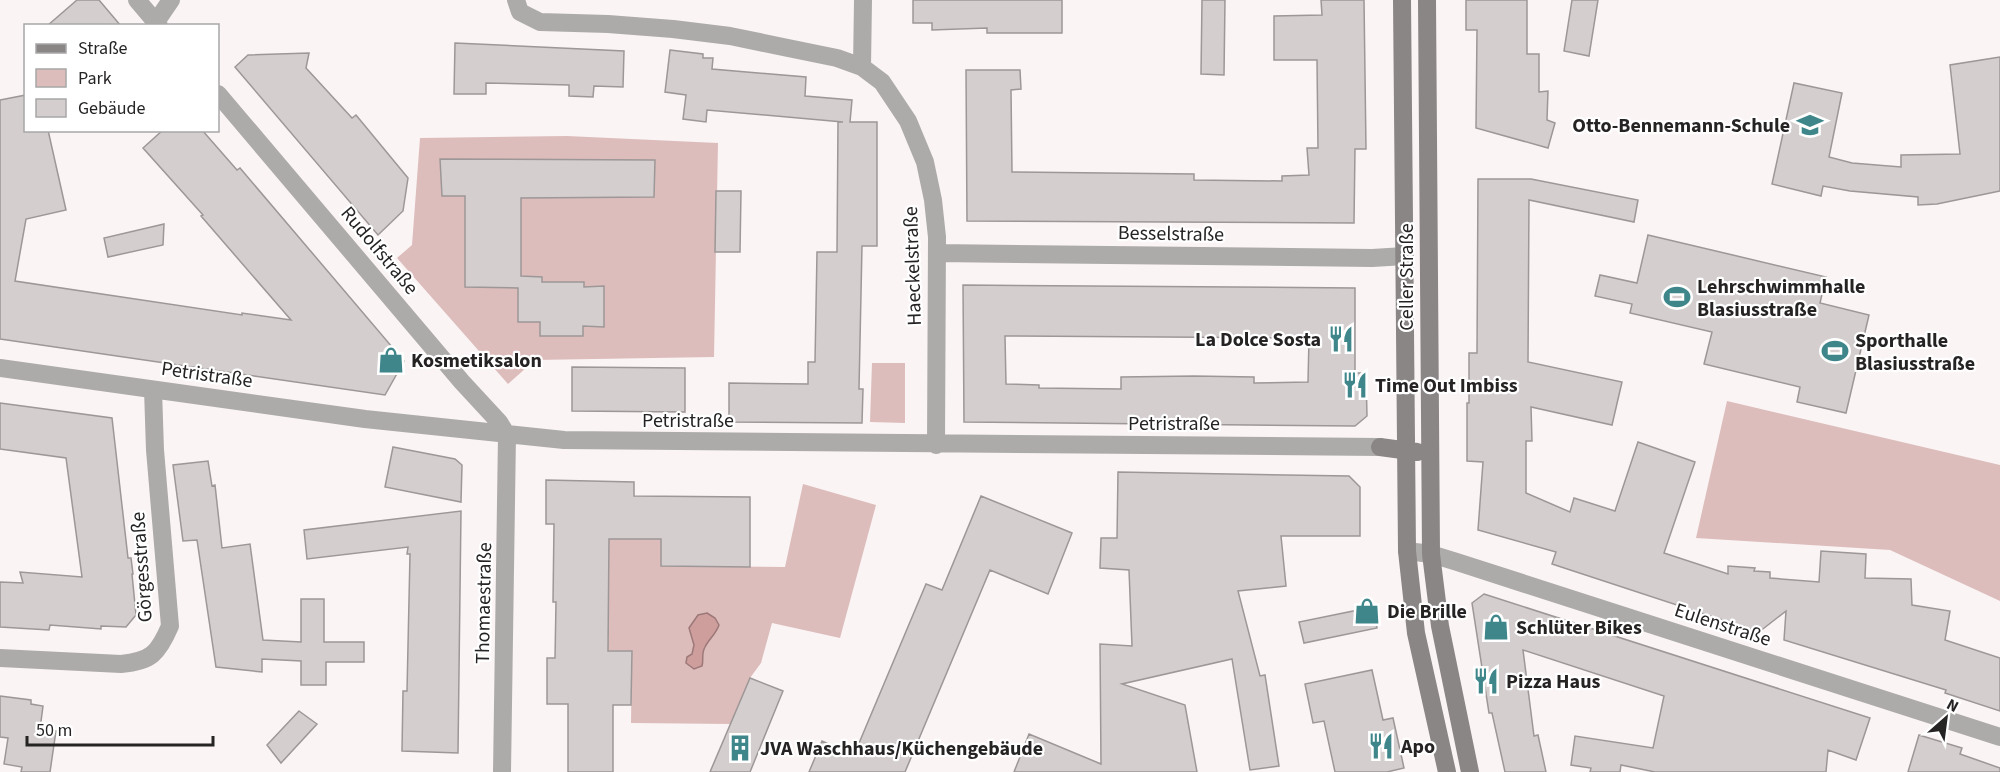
<svg xmlns="http://www.w3.org/2000/svg" width="2000" height="772" viewBox="0 0 2000 772" font-family="'Source Sans 3',sans-serif">
<rect width="100%" height="100%" fill="#fbf4f4"/>
<!-- green -->
<path fill="#dcbdbc" d="M567,136L718,143L714,357L535,360L508,384L397,258L412,245L420,138Z
M872,363H905V423L870,422Z
M1727,401L2000,465V601L1890,550L1696,538Z
M803,484L876,505L840,638L772,623L761,663L750,678L731,724L631,723L632,651L582,650L583,538L661,539V566L785,567Z"/>
<!-- water -->
<path fill="#ce9e9d" stroke="#9c7978" stroke-width="1.5" d="M707,613L715,618L719,625C716,634 709,639 705,647C701,654 704,659 702,666L694,669L686,663L687,657L692,654L694,645L689,628L698,615Z"/>
<!-- building -->
<path fill="#d4cece" stroke="#9d9797" stroke-width="1.5" fill-rule="evenodd" d="M77,0H99L121,26H47Z
M913,0H1062V33H987V28L932,30V23H913Z
M1202,0H1225L1224,75L1201,74Z
M1321,0H1364L1366,149H1355L1354,223L967,221L966,70H1020L1021,89L1011,90L1012,172L1194,174V180L1282,181V176L1309,175L1307,148H1318L1317,60H1274V16L1322,15Z
M1466,0H1527V54H1539V92L1548,91L1547,120L1555,123L1548,148L1476,128L1477,30H1466Z
M1572,0H1598L1589,56L1564,51Z
M455,43L624,51L623,87L594,86L593,97L569,96V85L486,83V94H454Z
M670,50L703,54V58H713L712,69L806,77L805,96L852,100L850,122H877V246H862L859,389H863L862,423L729,422V383L808,384V362H815L817,252H837L838,122H843L707,110L706,122L683,119L686,95L665,92Z
M309,53L306,68L352,118L356,115L408,178L403,211L378,235L235,67L248,55Z
M2000,57V191L1937,204L1918,205V197L1850,191L1823,186L1821,196L1772,184L1794,83L1842,93L1829,157L1852,163L1901,167V155L1960,154L1950,65Z
M26,95V130H48L66,210L26,219L15,281L242,315V313L291,320L201,216L203,215L143,148L163,130H202L237,170L240,168L404,361L385,395L0,339V100Z
M440,159L655,160L654,197L521,198V276L542,277V282H584V287L604,286V327L583,326V336H540V322H518V288L465,287V196H442Z
M1478,179H1531L1638,200L1634,222L1529,200L1528,362L1622,382L1612,425L1531,407L1532,441H1526V493L1570,512L1574,498L1615,511L1638,442L1695,462L1664,553L1728,574V566L1755,568L1754,571L1770,572V578L1819,582L1821,551L1866,554L1865,578L1911,579L1912,605L1950,611L1945,640L2000,658V711L1945,693L1946,690L1784,640L1786,611L1759,632L1552,564L1556,552L1478,530L1483,462L1467,461V403H1469V353H1477Z
M716,191H741L740,252H715Z
M164,224L163,245L108,257L104,238Z
M1648,235L1826,277L1820,303L1869,315L1846,413L1797,402L1800,387L1704,364L1712,332L1630,313L1632,304L1595,296L1600,275L1637,283Z
M963,285L1355,288V373H1366L1367,416L1355,426L964,422ZM1005,336L1309,338L1308,382L1254,383V377L1194,376L1121,377V389L1039,388V385L1006,384Z
M572,367L685,368V412L572,411Z
M0,403L112,418L128,558H131L133,574H132L136,615L126,627L101,626V629L50,625L49,630L0,627V582L23,583L20,572L82,577L66,458L0,449Z
M393,447L455,459L462,465L461,502L385,487Z
M208,461L212,486L215,485L222,548L250,544L263,640L301,642V599H324V642H364V662H326V685H301V661L262,659V672L216,667L197,540L183,541L173,465Z
M1118,472L1349,476L1360,487V536H1281L1286,586L1238,591L1260,676L1265,675L1279,766L1250,770L1232,659L1122,684L1185,705L1197,772H1014L1029,734L1101,764L1100,644L1132,646L1129,570L1100,568L1101,538H1117Z
M546,480L634,482V496L750,497V567L661,566V539H609L608,651H632L631,705H613V772H568V704H547V658H555L556,602H553L554,524H546Z
M981,496L1072,533L1048,594L990,570L905,772H809L822,741L854,755L926,584L942,590Z
M461,511L458,753L402,751L403,691H407L410,554H407L408,547L307,559L304,530Z
M1484,594L1870,718L1856,760L1828,750L1826,772H1655L1621,765L1620,772H1590L1591,768L1571,765L1575,736L1653,748L1664,696L1523,650L1534,736L1538,735L1546,772H1505L1492,713H1489L1472,603Z
M1373,607L1377,628L1304,643L1299,622Z
M1372,670L1383,720L1393,718L1404,768L1387,772H1335L1324,721L1313,723L1305,684Z
M750,678L783,691L750,772H710Z
M0,696L31,700V704L43,706L40,729L56,731L50,772H21L22,767L4,764L8,738L0,737Z
M299,711L317,724L281,763L267,745Z
M1919,735L1962,748L1960,754L2000,768V772H1908Z"/>
<g fill="none" stroke-linecap="round" stroke-linejoin="round">
<!-- street -->
<path stroke="#adabaa" stroke-width="18" d="M137,0L159,26
M516,0L520,12L540,22L608,24L673,29L730,36L788,48L837,58L862,67L882,82L908,121L925,162L933,200L937,237L936,445
M156,22L171,0
M862,67L863,0
M218,94L462,382L499,422L507,435L502,772
M937,253L1372,258L1405,256
M0,368L365,419L564,440L1380,447
M1407,551L1431,554L1457,562L2000,737
M0,658L121,664C151,661 158,654 170,626L155,450L153,390"/>
<!-- secondary -->
<path stroke="#8a8686" stroke-width="18" d="M1402,0L1407,551L1416,633L1447,772
M1427,0L1431,554L1440,626L1470,772
M1380,447L1417,452"/>
</g>
<!-- icons -->
<defs>
<g id="school-bare" transform="scale(2.07)"><path d="M0-5L7-2L0 1L-7-2ZM-4 1L0 2.5L4 1V4Q0 6-4 4Z" fill="#3e868a" stroke="#fff" stroke-width="2.5" paint-order="stroke"/></g>
<g id="stadium-bare" transform="scale(2.07)"><path d="M0-5a6.5 5 0 1 0 0 10a6.5 5 0 1 0 0-10ZM-3.5-1.8h7v3.6h-7Z" fill="#3e868a" stroke="#fff" stroke-width="2.5" paint-order="stroke"/></g>
<g id="restaurant-bare" transform="scale(2.07)"><path d="M-5-6h1v4h1v-4h1v4h1v-4h1v5L-1.5 .5V6h-2V.5L-5-1ZM5-6V6H3V1.5H1.5Q1.5-4 5-6Z" fill="#3e868a" stroke="#fff" stroke-width="2.5" paint-order="stroke"/></g>
<g id="shop-bare" transform="scale(2.07)"><path d="M-5-2.5h2.3a2.7 3.5 0 0 1 5.4 0H5L5.5 6h-11ZM-1.5-2.5h3a1.5 2.3 0 0 0-3 0Z" fill="#3e868a" stroke="#fff" stroke-width="2.5" paint-order="stroke"/></g>
<g id="building-bare" transform="scale(2.07)"><path d="M-4-6H4V6H1V3H-1V6H-4ZM-2.5-4.3h1.7v1.8h-1.7ZM.8-4.3h1.7v1.8H.8ZM-2.5-1h1.7V.8h-1.7ZM.8-1h1.7V.8H.8Z" fill="#3e868a" stroke="#fff" stroke-width="2.5" paint-order="stroke"/></g>
</defs>
<g fill-rule="evenodd">
<use href="#school-bare" x="1810" y="125"/>
<use href="#stadium-bare" x="1677" y="297"/>
<use href="#restaurant-bare" x="1341" y="339"/>
<use href="#stadium-bare" x="1835" y="351"/>
<use href="#shop-bare" x="391" y="360"/>
<use href="#restaurant-bare" x="1355" y="385"/>
<use href="#shop-bare" x="1367" y="611"/>
<use href="#shop-bare" x="1496" y="627"/>
<use href="#restaurant-bare" x="1486" y="681"/>
<use href="#restaurant-bare" x="1381" y="746"/>
<use href="#building-bare" x="740" y="748"/>
</g>
<g text-anchor="middle" stroke-width="4.5" stroke-linejoin="round" paint-order="stroke">
<!-- poi labels -->
<g font-size="20" font-weight="bold" fill="#262323" stroke="#fff" text-anchor="start">
<text x="1790" y="132" text-anchor="end">Otto-Bennemann-Schule</text>
<text x="1697" y="293">Lehrschwimmhalle<tspan x="1697" dy="23">Blasiusstraße</tspan></text>
<text x="1321" y="346" text-anchor="end">La Dolce Sosta</text>
<text x="1855" y="347">Sporthalle<tspan x="1855" dy="23">Blasiusstraße</tspan></text>
<text x="411" y="367">Kosmetiksalon</text>
<text x="1375" y="392">Time Out Imbiss</text>
<text x="1387" y="618">Die Brille</text>
<text x="1516" y="634">Schlüter Bikes</text>
<text x="1506" y="688">Pizza Haus</text>
<text x="1401" y="753">Apo</text>
<text x="760" y="755">JVA Waschhaus/Küchengebäude</text>
</g>
<!-- street labels -->
<g font-size="20" fill="#262323" stroke="#fff">
<text transform="translate(1171 233) rotate(1)" y="7">Besselstraße</text>
<text transform="translate(380 250) rotate(50)" y="7">Rudolfstraße</text>
<text transform="translate(912 266) rotate(-92)" y="7">Haeckelstraße</text>
<text transform="translate(1406 277) rotate(-90)" y="7">Celler Straße</text>
<text transform="translate(207 374) rotate(8)" y="7">Petristraße</text>
<text x="688" y="427">Petristraße</text>
<text x="1174" y="430">Petristraße</text>
<text transform="translate(141 567) rotate(-94)" y="7">Görgesstraße</text>
<text transform="translate(483 603) rotate(-89)" y="7">Thomaestraße</text>
<text transform="translate(1723 624) rotate(18)" y="7">Eulenstraße</text>
</g>
</g>
<!-- legend -->
<rect x="24" y="24" width="195" height="108" fill="#ffffff" stroke="#a8a7a7" stroke-width="1.5"/>
<rect x="36" y="44" width="30" height="9" fill="#8a8686" stroke="#a8a7a7" stroke-width="1.5"/>
<text x="78" y="54" font-size="18" fill="#262323">Straße</text>
<rect x="36" y="69" width="30" height="18" fill="#dcbdbc" stroke="#a8a7a7" stroke-width="1.5"/>
<text x="78" y="84" font-size="18" fill="#262323">Park</text>
<rect x="36" y="99" width="30" height="18" fill="#d4cece" stroke="#a8a7a7" stroke-width="1.5"/>
<text x="78" y="114" font-size="18" fill="#262323">Gebäude</text>
<!-- north arrow -->
<g transform="translate(1946 718) rotate(28)" stroke="#ffffff" stroke-width="4.5" paint-order="stroke">
<path d="M0-4.5L10 22L0 15L-10 22Z" fill="#262323"/>
<text y="-9" font-size="16" font-weight="bold" text-anchor="middle" fill="#262323">N</text>
</g>
<!-- scale -->
<path d="M27 736v9h186v-9" fill="none" stroke="#262323" stroke-width="3"/>
<text x="36" y="736" font-size="18" fill="#262323" stroke="#ffffff" stroke-width="4.5" paint-order="stroke">50 m</text>
</svg>
